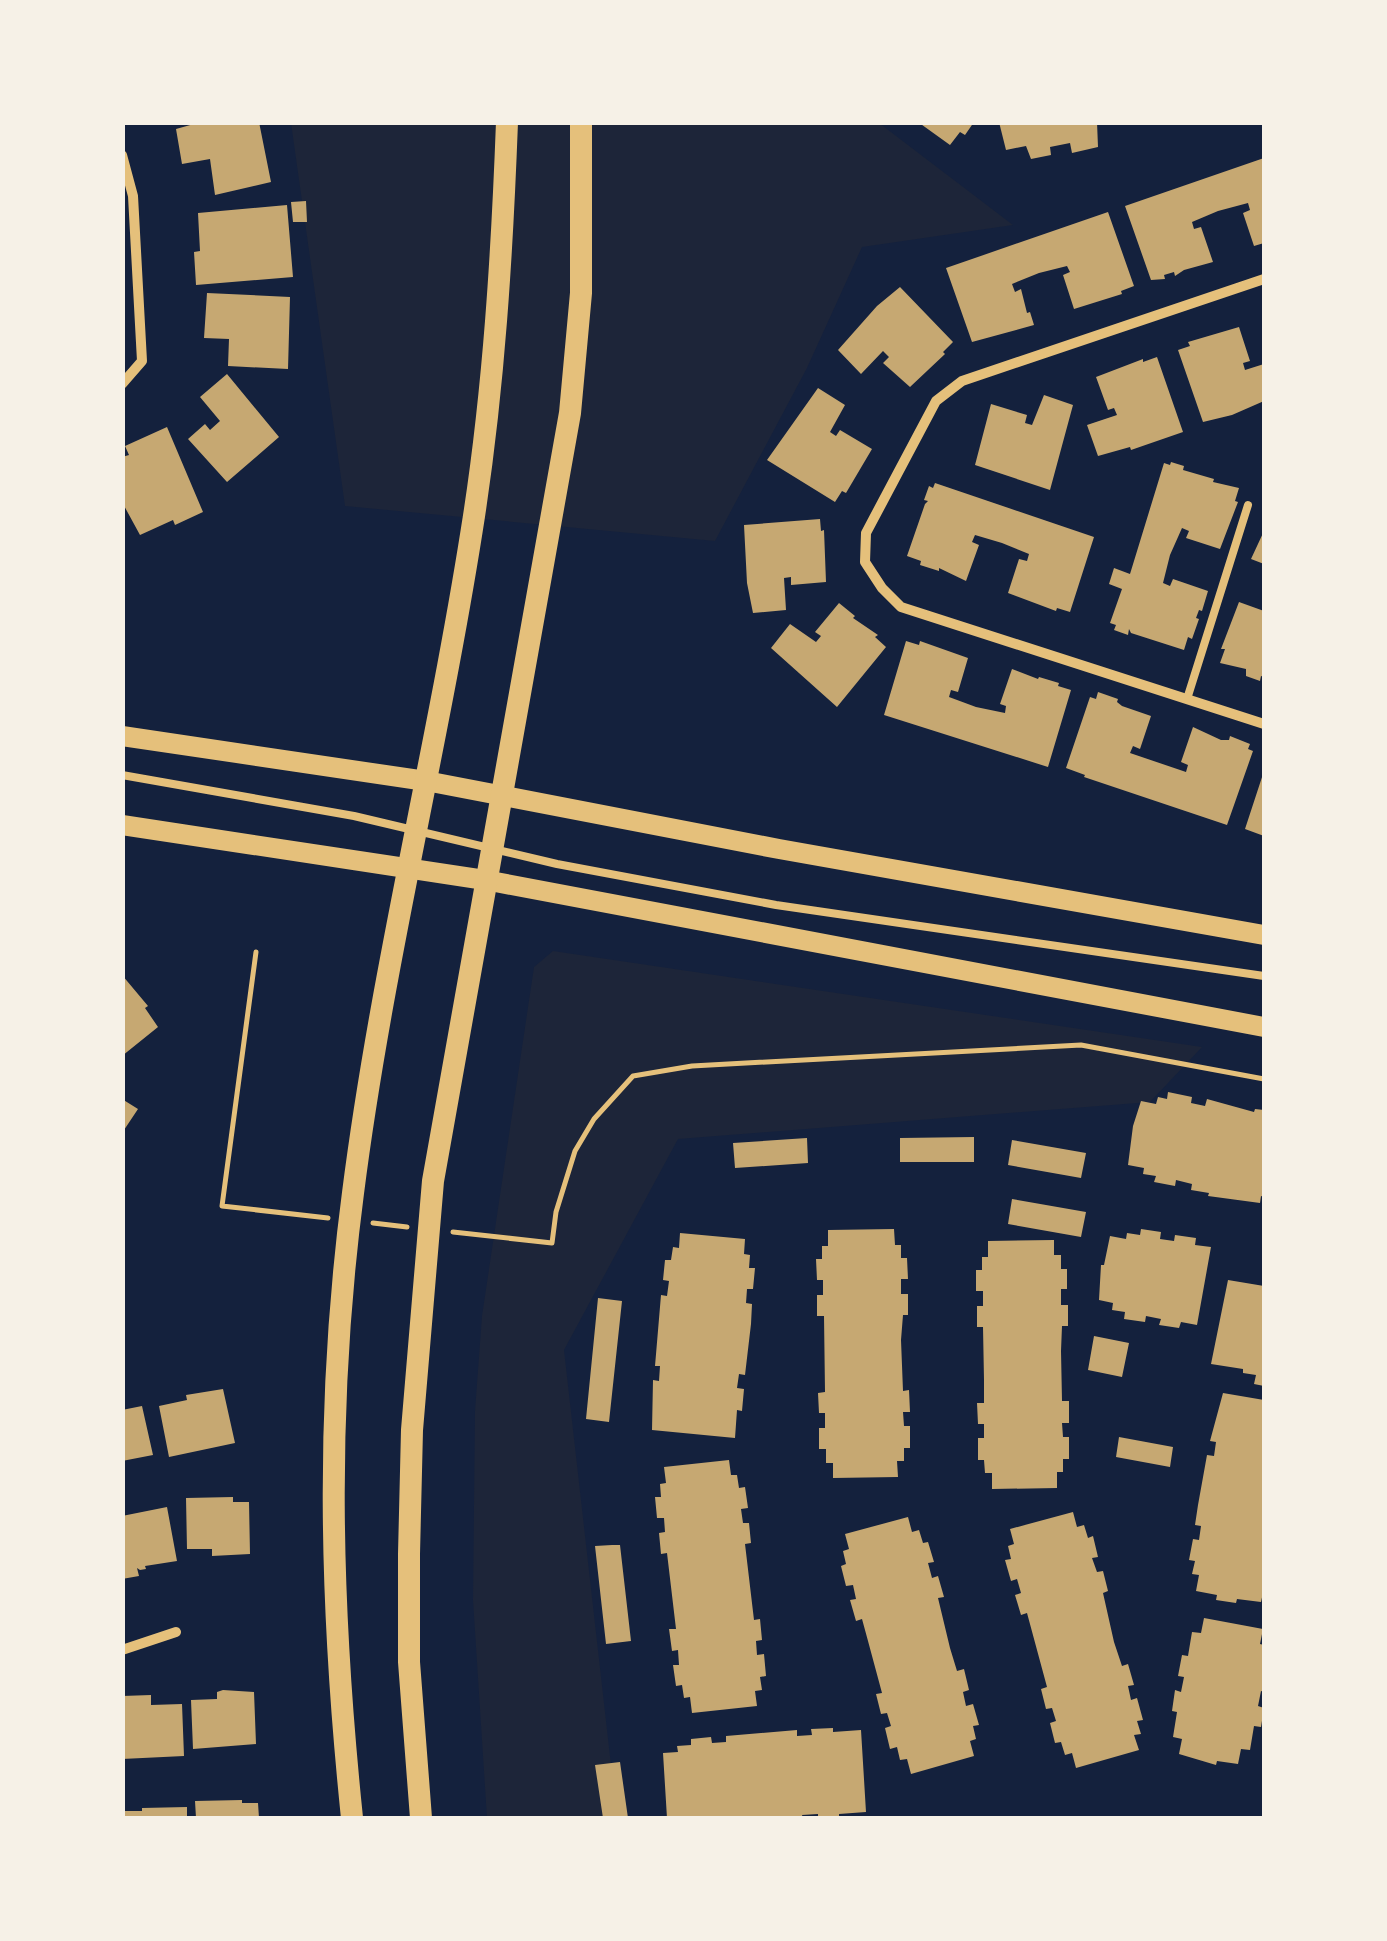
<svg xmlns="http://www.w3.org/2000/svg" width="1387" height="1941" viewBox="0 0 1387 1941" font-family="Commissioner,sans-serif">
<rect width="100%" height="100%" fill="#14213d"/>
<!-- green -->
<path fill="#1d2539" d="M291,123H879L1013,225L862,247L807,368L715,541L345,506Z
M553,951L1202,1047L1150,1102L678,1139L564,1350L617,1818H487L473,1600L475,1411L482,1316L534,967Z"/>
<!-- building -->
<path fill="#c6a872" d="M201,122H259L271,182L215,195L210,159L182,164L176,129Z
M918,122H974L965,135L960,132L950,145Z
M999,122H1097L1098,147L1072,153L1070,143L1050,147L1051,155L1031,159L1026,146L1006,150Z
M1264,158V243L1254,246L1243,213L1250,210L1248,203L1218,211L1192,222L1194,229L1201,227L1213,262L1184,270L1175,276L1174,272L1164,275L1165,279L1151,280L1125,206Z
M306,201L307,222H293L291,202Z
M287,205L293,277L196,285L194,252L200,251L198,213Z
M1108,212L1134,286L1121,291L1122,294L1074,309L1063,275L1070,272L1067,266L1039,273L1012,284L1015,292L1021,289L1027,313L1030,312L1034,325L972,342L946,268Z
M900,287L953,342L943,352L945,354L910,387L883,363L889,357L883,351L861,374L838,350L877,306Z
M207,293L290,297L288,369L228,366L229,339L204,338Z
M1239,327L1250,361L1243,363L1245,370L1264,364V401L1232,415L1203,422L1178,350L1190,346L1188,342Z
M1157,357L1183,432L1131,450L1130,447L1098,456L1087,425L1117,415L1114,408L1108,410L1096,377L1143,359V362Z
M227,374L279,437L227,482L188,439L205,424L210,430L220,421L200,397Z
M818,388L845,405L830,432L836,436L840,430L872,449L846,493L842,491L835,502L767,460Z
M1044,395L1073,405L1050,490L975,465L991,404L1027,415L1025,423L1032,425Z
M167,427L203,512L175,525L173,520L140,535L122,502V457L129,455L125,446Z
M1171,462L1184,466L1183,470L1214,479L1213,482L1239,488L1235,501L1238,502L1220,549L1186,538L1189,531L1182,528L1170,555L1163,583L1170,586L1173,579L1208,591L1202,611L1199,610L1196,618L1199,619L1192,639L1188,637L1184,650L1131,633L1129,629L1128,635L1114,630L1116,625L1110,623L1122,589L1109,584L1114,568L1130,574L1164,463L1170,465Z
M935,483L1094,537L1070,612L1057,608L1056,611L1008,593L1019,559L1027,561L1029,554L1002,543L975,535L972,542L979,545L966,581L939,568V571L920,565L921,561L907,556L925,504L928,501L924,500L929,486L933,488Z
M820,519L821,531L824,530L826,582L791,585V577L784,578L786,610L753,613L747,583L744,525Z
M1264,531V564L1251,559Z
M1239,602L1264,611V677L1261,676L1260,681L1246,676V669L1220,663L1225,649H1221Z
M839,603L855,616L853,618L878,635L875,637L886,647L837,707L771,648L790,624L816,642L821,636L815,632Z
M906,641L919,645L920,641L968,658L958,692L951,690L949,697L976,707L1005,713L1006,706L1000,704L1012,669L1038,679L1039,677L1059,683L1058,686L1071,690L1048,767L884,715Z
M1098,692L1118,699L1117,702L1122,706L1151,716L1140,749L1133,746L1130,753L1186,772L1188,765L1181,762L1193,727L1221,740H1229L1230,736L1250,744L1248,749L1253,751L1227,825L1084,777L1085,775L1066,768L1090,697L1096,699Z
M1264,771V836L1245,829Z
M122,975L148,1006L145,1008L158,1027L122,1056Z
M1168,1092L1192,1097L1191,1103L1205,1106L1207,1099L1254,1112L1255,1109L1264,1110V1197L1261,1196L1260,1203L1208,1196L1209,1193L1191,1190L1192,1184L1176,1180L1175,1186L1154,1182L1156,1176L1143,1174L1144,1168L1128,1165L1133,1126L1141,1101L1156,1104L1158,1097L1167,1099Z
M122,1099L138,1109L122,1133Z
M974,1137V1162H900V1138Z
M807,1138L808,1163L735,1168L733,1143Z
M1012,1140L1086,1153L1081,1178L1008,1165Z
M1012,1199L1086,1212L1081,1237L1008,1224Z
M894,1229L895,1245H901V1258H907L908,1279H901V1294H908V1315H903L901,1340L903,1391L909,1390L910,1412H903L904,1426H910V1448H904V1461H897L898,1477L833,1478V1463H826V1449H819V1428H825V1413H819L818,1393L825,1392L824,1316H817V1295H823V1280H817L816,1259H822V1246H828V1230Z
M1141,1229L1161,1232L1160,1239L1174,1241L1175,1235L1196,1238L1195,1245L1211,1247L1197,1325L1181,1322L1179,1328L1159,1325L1161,1319L1146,1316L1145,1322L1124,1319L1125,1312L1112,1310L1113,1303L1099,1300L1101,1265H1104L1110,1236L1126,1239L1127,1233L1140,1235Z
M680,1233L745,1239L744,1254L750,1255L749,1268H755L753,1289H747L746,1303L752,1304L751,1324L745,1375L739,1374L737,1388L744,1389L742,1411L737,1410L735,1438L652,1430L653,1380L659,1381L660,1366H655L661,1295L667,1296L669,1281L663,1280L665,1260H671L673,1247L679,1248Z
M1054,1240V1255H1061V1269H1067V1289H1061V1305H1068V1326H1062L1061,1351L1062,1401H1069V1423H1062L1063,1437H1069V1459H1063V1472H1057V1488L992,1489V1473H985L984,1460H978V1438H984V1424H978L977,1403H984V1380L983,1327H977V1306H983V1291H976V1270H982V1257H988V1241Z
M1228,1280L1264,1286V1386L1254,1384L1256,1375L1243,1373V1369L1211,1364Z
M598,1298L622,1301L609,1422L586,1419Z
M1094,1336L1129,1343L1122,1377L1088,1370Z
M223,1389L235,1443L169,1457L159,1406L187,1400L186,1395Z
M1223,1393L1264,1400V1588L1261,1602L1237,1599L1236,1603L1216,1600L1217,1595L1196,1591L1199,1575L1192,1574L1195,1561L1189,1560L1193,1539L1199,1540L1201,1526L1195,1525L1198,1505L1207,1455L1214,1456L1216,1442L1210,1441Z
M142,1406L153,1455L122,1461V1410Z
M1119,1437L1173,1447L1170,1467L1116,1457Z
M729,1460L731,1475H737L739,1488L745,1487L748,1508L741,1509L743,1523H749L751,1543L745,1544L754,1620L760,1619L762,1640L756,1641L757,1655L764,1654L766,1676L760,1677L762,1690L755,1691L757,1706L692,1713L690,1697L684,1698L682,1685L676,1686L673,1665H679L678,1650L672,1651L669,1629H676L667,1553L661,1554L659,1533L665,1532L664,1518H657L655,1497H661L660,1484L666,1483L664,1467Z
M233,1497V1502H249L250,1554L212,1556V1549H187L186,1498Z
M167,1507L177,1561L145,1566L146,1569L140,1570L137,1568L139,1576L122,1579V1516Z
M1073,1512L1077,1527L1084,1525L1088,1538L1093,1536L1098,1557L1092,1558L1097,1572L1103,1571L1108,1591L1103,1593L1114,1642L1122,1666L1128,1664L1134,1685L1128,1686L1131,1700L1137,1698L1143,1720L1137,1721L1141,1734L1134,1735L1139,1750L1076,1768L1072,1753L1065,1755L1061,1742L1055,1743L1050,1723L1056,1721L1052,1708L1046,1709L1041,1689L1047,1687L1027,1613L1021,1615L1015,1595L1021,1593L1017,1579L1011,1581L1005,1560L1011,1559L1008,1546L1014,1544L1010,1529Z
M908,1517L912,1532L919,1530L923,1543L928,1542L934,1562L928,1563L932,1578L938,1576L944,1597L938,1598L950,1648L957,1671L964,1669L969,1690L963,1692L966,1706L973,1704L979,1725L973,1726L976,1739L970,1741L974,1756L911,1774L907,1759L900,1760L897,1747L890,1749L885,1728L891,1726L887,1713L881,1714L876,1694L882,1693L868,1641L862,1619L856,1621L850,1600L856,1599L853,1585L846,1586L841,1566L846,1564L843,1551L849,1549L845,1534Z
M612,1545H620L631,1641L606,1644L595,1546Z
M1204,1618L1263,1629L1260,1644L1264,1645V1692L1261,1691L1258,1706L1264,1708L1261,1727L1254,1726L1250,1750L1241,1749L1238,1764L1217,1761L1216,1765L1179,1754L1182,1739L1173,1737L1177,1712L1172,1711L1175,1690L1181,1692L1184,1677L1178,1676L1182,1655L1188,1656L1192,1632L1201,1633Z
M223,1690L254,1692L256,1744L193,1749L191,1700L217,1699V1692Z
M151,1695V1705L182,1704L184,1756L122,1759V1696Z
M833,1728V1732L861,1730L866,1812L839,1814V1818H818V1814L802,1815L803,1818H667L663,1753L678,1752L677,1746L691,1745V1739L711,1737L712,1743L726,1742V1736L797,1730V1736L812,1735L811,1729Z
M620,1762L628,1818H603L595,1765Z
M242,1800V1803H258L259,1818H196L195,1801Z
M187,1807V1818H122V1811H142V1808Z"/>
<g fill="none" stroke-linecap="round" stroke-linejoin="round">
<!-- path -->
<path stroke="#e5c07b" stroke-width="5" d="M256,952L222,1206L328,1218
M373,1223L407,1227
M453,1232L552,1243L556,1212L575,1151L594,1119L633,1076L692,1066L1081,1045L1264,1079"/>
<!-- service -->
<path stroke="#e5c07b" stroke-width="8" d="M1187,699L1248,505
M122,775L354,816L557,864L776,905L1264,976"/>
<!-- minor -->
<path stroke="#e5c07b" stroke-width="10" d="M122,155L133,196L142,361L122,384
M1264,279L962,381L936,401L866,533L865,562L882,588L901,607L1264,724
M122,1650L176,1632"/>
<!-- secondary -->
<path stroke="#e5c07b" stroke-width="20" d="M122,736L426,781L779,849L1264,935
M122,825L485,880L1264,1027"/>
<!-- primary -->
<path stroke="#e5c07b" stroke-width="22" d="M352,1818C330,1605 325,1406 353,1193C382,965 439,743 474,516C494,385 502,255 507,122
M421,1818L409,1662V1554L412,1430L433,1181L570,413L581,293V122"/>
</g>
<!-- border -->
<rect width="1387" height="1941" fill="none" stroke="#f6f1e7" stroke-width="250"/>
</svg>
